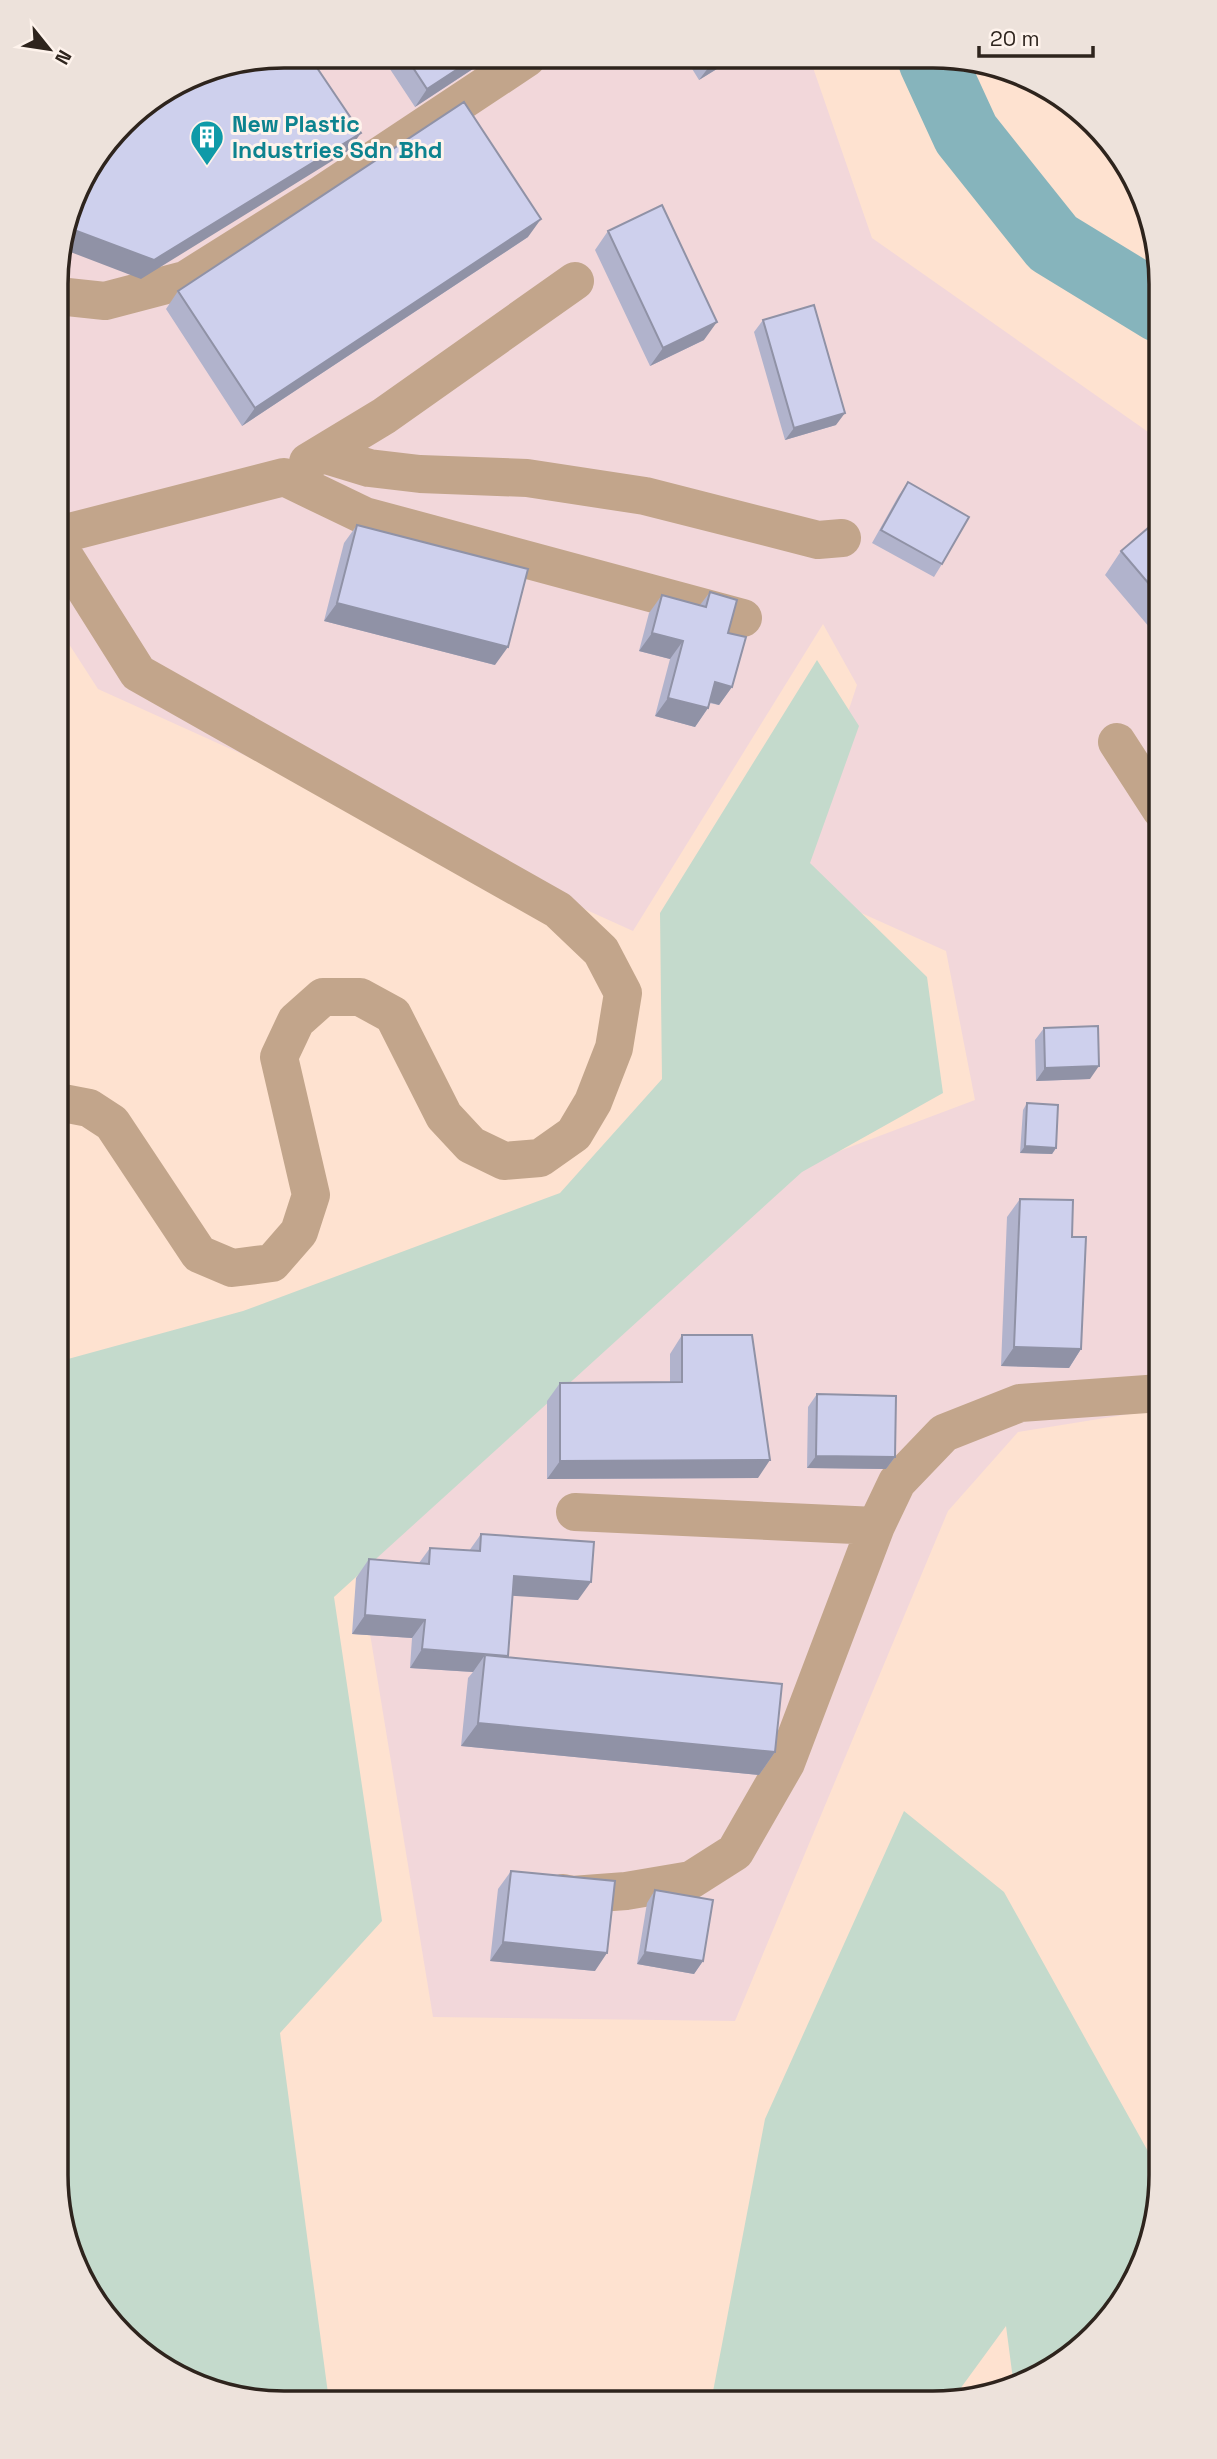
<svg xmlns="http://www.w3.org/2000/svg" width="1217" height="2459" viewBox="0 0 1217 2459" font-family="'Space Grotesk',sans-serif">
<rect width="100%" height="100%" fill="#fee2d0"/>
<!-- industrial -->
<path fill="#f2d7da" d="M284,56L810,59L872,238L1161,441V1409L1018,1432L948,1511L735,2021L433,2017L360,1573L797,1167L975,1100L946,951L792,882L857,685L823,624L633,931L98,689L58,627V255L80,183Z"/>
<!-- green -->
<path fill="#c4dacc" d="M817,660L859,726L810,863L927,977L943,1093L802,1172L334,1597L382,1921L280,2033L329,2401H254L197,2385L134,2347L68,2248L56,2175L57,1362L243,1311L560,1193L662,1079L660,913Z
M904,1811L1004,1892L1160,2173V2190L1144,2262L1114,2314L1060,2364L1014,2387L1006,2326L952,2400L933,2403L711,2402L765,2119Z"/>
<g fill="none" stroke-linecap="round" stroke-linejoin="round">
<!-- river -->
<path stroke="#86b4bc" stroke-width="68" d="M932,60L966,134L1053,243L1161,309"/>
<!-- minor -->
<path stroke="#c2a58b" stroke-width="38" d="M58,296L105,301L185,280L322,194L527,58
M323,454L369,468L420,474L527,478L645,496L818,540L842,538
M308,462L384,416L575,281
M58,535L284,477L365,516L743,618
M1117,742L1161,810
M57,1104L63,1103L89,1108L112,1123L199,1254L232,1268L272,1263L299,1232L311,1195L279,1057L296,1021L323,997H360L393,1015L444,1116L471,1145L504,1161L540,1158L574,1134L593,1102L614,1048L623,993L601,951L558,910L138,673L58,546
M575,1512L876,1526
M563,1893L572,1895L626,1891L691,1880L735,1852L786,1763L876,1526L897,1482L944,1433L1020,1403L1161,1393"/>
</g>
<!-- wall -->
<path fill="#b1b3cc" d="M382,57H491L415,107Z
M686,59H733L699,80Z
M608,231L704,340L650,366L595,250Z
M528,237L242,426L166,309L178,291Z
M763,320L836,425L785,440L754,332Z
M908,482L942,564L934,577L872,543L899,495Z
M1161,517V641L1105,575L1121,551Z
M357,525L495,665L324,621L344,543Z
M710,592L728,633L732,687L719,705L709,703L708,708L695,727L655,716L670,659L639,651L649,613L662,595L700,605Z
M1044,1028L1090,1079L1036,1081L1035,1040Z
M1027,1103L1056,1148L1052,1154L1020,1153L1023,1110Z
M1020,1199L1072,1237L1081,1349L1069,1368L1001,1366L1007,1217Z
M682,1335L758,1478L547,1479V1401L560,1383L670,1382V1354Z
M817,1394L895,1457L886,1469L807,1468L808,1407Z
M481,1534L578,1600L513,1595L508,1656L507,1657L775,1752L759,1775L461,1746L468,1678L473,1672L410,1668L412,1638L352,1634L356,1578L369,1559L419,1563L430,1548L469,1551Z
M511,1871L595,1971L490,1961L498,1889Z
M655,1890L703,1961L694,1974L637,1964L647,1903Z"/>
<!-- shaded-wall -->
<path fill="#9092a6" d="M476,57H491L415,107L427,89Z
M722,59H733L699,80L708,68Z
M361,133L348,151L141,279L60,248L66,227Z
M541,219L528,237L242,426L255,408Z
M717,322L704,340L650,366L663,348Z
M845,413L836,425L785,440L794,428Z
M337,603L508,647L495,665L324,621Z
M652,633L683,641L670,659L639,651Z
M715,682L732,687L719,705L702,700Z
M668,698L708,708L695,727L655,716Z
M1099,1066L1090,1079L1036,1081L1045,1068Z
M1025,1146L1056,1148L1052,1154L1020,1153Z
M1014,1347L1081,1349L1069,1368L1001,1366Z
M816,1456L895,1457L886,1469L807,1468Z
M770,1460L758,1478L547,1479L560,1461Z
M514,1576L591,1582L578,1600L501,1595Z
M365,1615L425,1620L412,1638L352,1634Z
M422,1649L508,1656L495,1674L485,1655L473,1672L410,1668Z
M478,1723L775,1752L759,1775L461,1746Z
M503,1942L607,1953L595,1971L490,1961Z
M645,1952L703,1961L694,1974L637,1964Z"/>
<!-- building -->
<path fill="#ced0ed" stroke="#9092a6" stroke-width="2" d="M284,56H309L361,133L154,260L66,227L80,183L133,113L197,73Z
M406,57H476L427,89Z
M703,59H722L708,68Z
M464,102L541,219L255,408L178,291Z
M662,205L717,322L663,348L608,231Z
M814,305L845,413L794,428L763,320Z
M908,482L969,517L942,564L881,530Z
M1161,517V598L1121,551Z
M357,525L528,569L508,647L337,603Z
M710,592L737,600L728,633L746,637L732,687L715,682L708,708L668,698L683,641L652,633L662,595L706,607Z
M1098,1026L1099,1066L1045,1068L1044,1028Z
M1027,1103L1058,1105L1056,1148L1025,1146Z
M1020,1199L1073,1200L1072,1237H1086L1081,1349L1014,1347Z
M682,1335H752L770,1460L560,1461V1383L682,1382Z
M817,1394L896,1396L895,1457L816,1456Z
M481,1534L594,1542L591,1582L514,1576L508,1656L422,1649L425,1620L365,1615L369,1559L429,1564L430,1548L480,1551Z
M485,1655L782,1684L775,1752L478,1723Z
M511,1871L615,1881L607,1953L503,1942Z
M655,1890L713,1900L703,1961L645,1952Z"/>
<!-- icons -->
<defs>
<g id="building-pin" transform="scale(1.75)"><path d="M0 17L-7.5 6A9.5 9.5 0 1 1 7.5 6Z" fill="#0f9aa8" stroke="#fef3ec"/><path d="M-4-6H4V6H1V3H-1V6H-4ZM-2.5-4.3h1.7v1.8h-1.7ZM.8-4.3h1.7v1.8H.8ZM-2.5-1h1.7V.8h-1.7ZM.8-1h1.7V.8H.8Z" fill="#fff"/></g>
</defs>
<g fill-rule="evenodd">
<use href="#building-pin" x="207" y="137"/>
</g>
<g text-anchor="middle" stroke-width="6" stroke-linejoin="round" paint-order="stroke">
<!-- culture labels -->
<g font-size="23" font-weight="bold" fill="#0d838f" stroke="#fef3ec" text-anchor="start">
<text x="232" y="132">New Plastic<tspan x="232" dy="26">Industries Sdn Bhd</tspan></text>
</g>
</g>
<!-- crop -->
<path d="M0 0H1217V2459H0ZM284 68H933A216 216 0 0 1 1149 284V2175A216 216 0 0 1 933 2391H284A216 216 0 0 1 68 2175V284A216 216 0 0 1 284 68Z" fill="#ede2db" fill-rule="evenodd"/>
<path fill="none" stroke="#2e241d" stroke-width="3.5" d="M284 68H933A216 216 0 0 1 1149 284V2175A216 216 0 0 1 933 2391H284A216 216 0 0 1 68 2175V284A216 216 0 0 1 284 68Z"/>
<!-- north arrow -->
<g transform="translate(49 49) rotate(120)" stroke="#fef3ec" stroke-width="5" paint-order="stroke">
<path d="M0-5L12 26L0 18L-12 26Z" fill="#2e241d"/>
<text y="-10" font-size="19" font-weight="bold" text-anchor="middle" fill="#2e241d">N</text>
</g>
<!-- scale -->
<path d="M979 46v10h114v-10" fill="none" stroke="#2e241d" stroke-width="3.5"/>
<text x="990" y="46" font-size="21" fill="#2e241d" stroke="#fef3ec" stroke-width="5" paint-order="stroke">20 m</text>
</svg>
